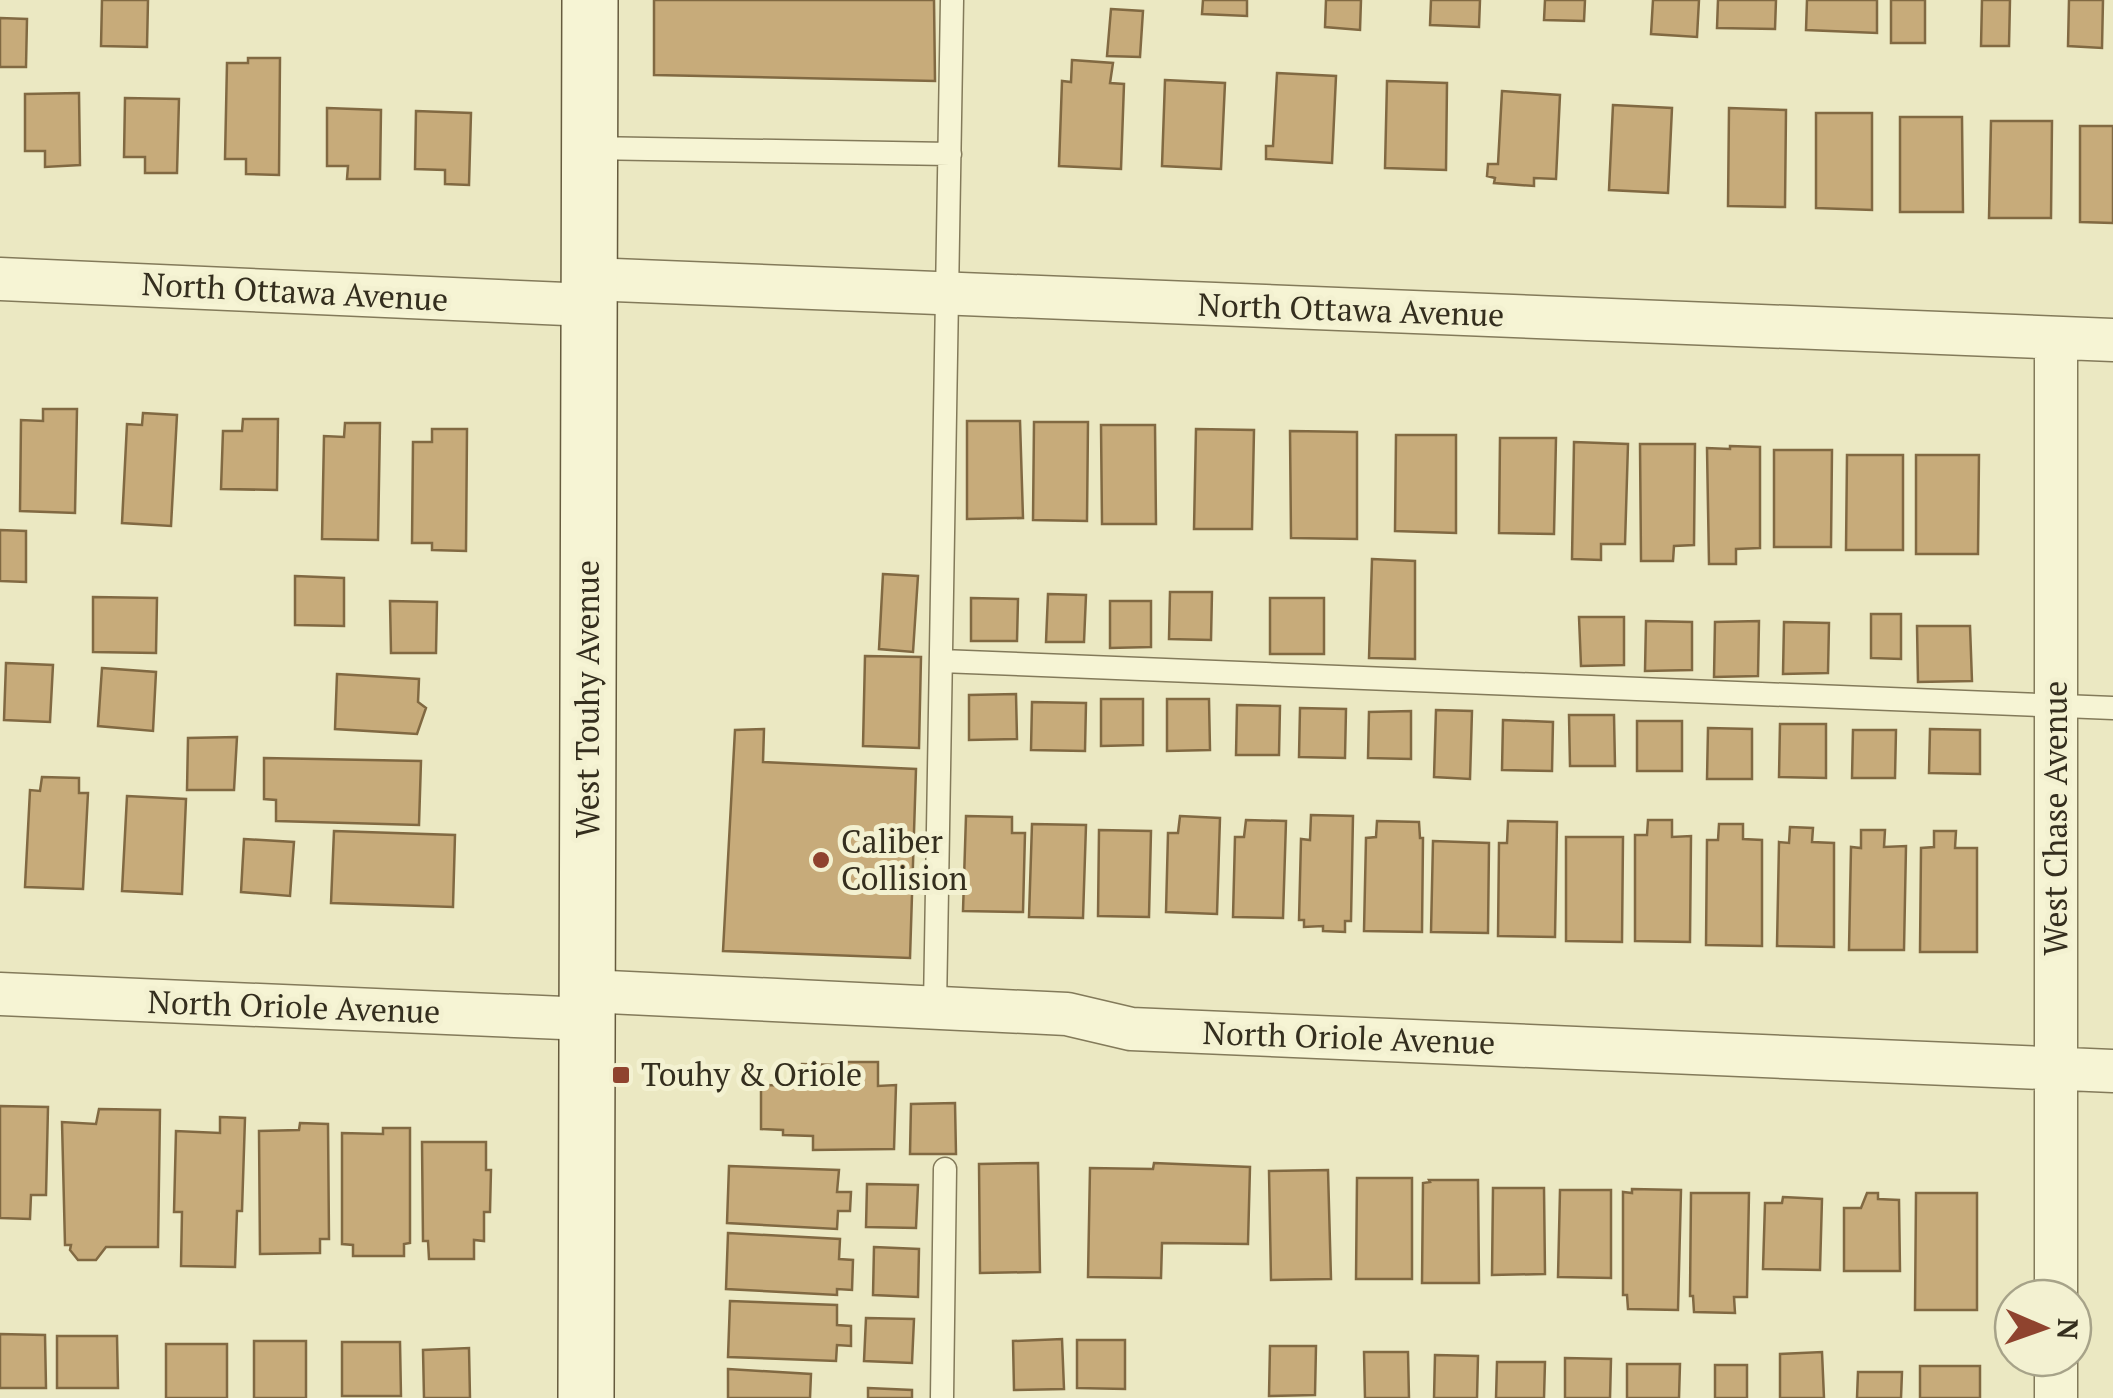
<svg xmlns="http://www.w3.org/2000/svg" width="2113" height="1398" viewBox="0 0 2113 1398" font-family="'PT Serif',serif">
<rect width="100%" height="100%" fill="#ebe8c2"/>
<!-- building -->
<path fill="#c7ab7a" stroke="#816942" stroke-width="2.5" d="M102,0H148L147,47L101,46Z
M654,0H934L935,81L654,75Z
M1203,0H1247V16L1202,14Z
M1326,0H1361L1360,30L1325,27Z
M1431,0H1480L1479,27L1430,25Z
M1545,0H1585L1584,21L1544,20Z
M1653,0H1699L1697,37L1651,34Z
M1718,0H1776L1775,29L1717,28Z
M1807,0H1877V33L1806,30Z
M1891,0H1925V43H1891Z
M1982,0H2010L2009,46H1981Z
M2069,0H2103L2102,48L2068,46Z
M1111,9L1143,11L1140,57L1107,56Z
M0,18L27,19L26,67H0Z
M248,58H280L279,175L246,174V159H225L227,63H248Z
M1072,60L1113,63L1110,83L1124,84L1121,169L1059,166L1062,81L1071,82Z
M1277,73L1336,76L1332,163L1266,159V146H1273Z
M1165,80L1225,83L1221,169L1162,166Z
M1387,81L1447,83L1446,170L1385,168Z
M1502,91L1560,95L1556,179L1534,178V186L1494,183L1495,178L1487,176L1488,164H1498Z
M79,93L80,165L45,167V151H25V94Z
M125,98L179,99L177,173H145V157H124Z
M1613,105L1672,108L1668,193L1609,190Z
M327,108L381,110L380,179H347L348,166H327Z
M1729,108L1786,110L1785,207L1728,206Z
M416,111L471,113L469,185L445,184V170L415,169Z
M1816,113H1872V210L1816,208Z
M1900,117H1962L1963,212H1900Z
M1991,121H2052L2051,218H1989Z
M2080,126H2113V223L2080,222Z
M43,409H77L75,513L20,511L21,420L43,421Z
M143,413L177,415L171,526L122,523L127,424L142,425Z
M243,419H278L277,490L221,489L223,431H242Z
M967,421H1020L1023,518L967,519Z
M1034,422H1088L1087,521L1033,520Z
M345,423H380L378,540L322,539L324,436L344,437Z
M1101,425H1155L1156,524H1102Z
M432,429H467L466,551L432,550V543H412L413,442H432Z
M1196,429L1254,430L1252,529H1194Z
M1290,431L1357,432V539L1291,538Z
M1396,435H1456V533L1395,531Z
M1500,438H1556L1554,534L1499,533Z
M1574,442L1628,444L1625,544H1601V560L1572,559Z
M1640,444H1695L1694,545L1674,546L1673,561H1641Z
M1730,446L1760,447V548L1736,549V564H1709L1707,448L1730,449Z
M1774,450H1832L1831,547H1774Z
M1847,455H1903V550H1846Z
M1916,455H1979L1978,554H1916Z
M0,530L26,531V582L0,581Z
M1372,559L1415,561V659L1369,658Z
M883,574L918,576L913,652L879,649Z
M295,576L344,578V626L295,625Z
M1170,592H1212L1211,640L1169,639Z
M1048,594L1086,595L1084,642H1046Z
M93,597L157,598L156,653L93,652Z
M971,598L1018,599L1017,641H971Z
M1270,598H1324V654H1270Z
M390,601L437,602L436,653H391Z
M1110,601H1151V647L1110,648Z
M1871,614H1901V659L1871,658Z
M1579,617H1624V665L1581,666Z
M1646,621L1692,622V670L1645,671Z
M1759,621L1758,676L1714,677L1715,622Z
M1784,622L1829,623L1828,673L1783,674Z
M1917,626H1970L1972,681L1918,682Z
M865,656L921,657L919,748L863,746Z
M6,663L53,665L50,722L4,720Z
M102,668L156,672L153,731L98,726Z
M337,674L419,679L418,702L426,708L417,734L335,729Z
M1016,694L1017,739L969,740V695Z
M1101,699H1143V745L1101,746Z
M1167,699H1209L1210,750L1167,751Z
M1032,702L1086,703L1085,751L1031,750Z
M1237,705L1280,706L1279,755H1236Z
M1300,708L1346,709L1345,758L1299,757Z
M1436,710L1472,711L1470,779L1434,777Z
M1411,711V759L1368,758L1369,712Z
M1569,715H1614L1615,766H1570Z
M1503,720L1553,722L1552,771L1502,770Z
M1637,721H1682V771H1637Z
M1780,724H1826V778L1779,777Z
M1708,728L1752,729V779H1707Z
M764,729L763,762L916,769L910,958L723,951L735,730Z
M1930,729L1980,730V774L1929,773Z
M1853,730H1896L1895,778H1852Z
M237,737L234,790H187L188,738Z
M264,758L421,761L419,825L276,821V800L264,799Z
M42,777L79,778V793H88L83,889L25,887L30,790L40,791Z
M127,796L186,799L182,894L122,891Z
M1311,815L1353,816L1351,921H1345V932L1323,931V926L1304,927V920H1299L1301,839L1310,840Z
M966,816L1012,817V833H1025L1023,912L963,911Z
M1180,816L1220,818L1217,914L1166,912L1168,833H1178Z
M1246,820L1286,821L1283,918L1233,917L1235,837H1244Z
M1648,820H1672V837L1691,836L1690,942L1635,941V835H1647Z
M1377,821L1419,822L1420,838H1423L1422,932L1364,931L1366,838L1376,837Z
M1508,821L1557,822L1555,937L1498,936L1499,843H1507Z
M1032,824L1086,825L1083,918L1029,917Z
M1719,824H1743V839L1762,840V946L1706,945L1707,840H1718Z
M1790,827L1813,828L1812,842L1834,843V947L1777,946L1779,842L1789,843Z
M1099,830L1151,831L1149,917L1098,916Z
M1861,830H1885L1884,847L1906,846L1904,950H1849L1851,847L1861,848Z
M334,831L455,835L453,907L331,903Z
M1934,831H1956L1955,848H1977V952H1920L1921,848L1934,847Z
M1566,837H1623L1622,942L1566,941Z
M244,839L294,842L290,896L241,892Z
M1433,841L1489,843L1488,933L1431,932Z
M838,1062H878V1086L896,1085L894,1149L813,1150V1136L783,1135V1130L761,1129V1085L800,1086L802,1064L838,1065Z
M955,1103L956,1154H910L911,1104Z
M0,1106L48,1107L46,1195H31L30,1219L0,1218Z
M99,1109L160,1110L158,1247H106L96,1260H78L70,1250L71,1245H65L62,1122L96,1124Z
M220,1117L245,1118L242,1211H237L235,1267L181,1266L182,1212H174L176,1131L220,1133Z
M300,1123L328,1124L329,1239H320V1253L260,1254L259,1131L299,1130Z
M383,1128H410V1243L404,1244V1256H353V1245L342,1244V1133L383,1134Z
M422,1142H486V1170H491L490,1212H484V1241L474,1240V1259H429L428,1241H423Z
M1038,1163L1040,1272L980,1273L979,1164Z
M1154,1163L1250,1167L1248,1244L1162,1243L1161,1278L1088,1277L1090,1168L1153,1169Z
M729,1166L839,1170L837,1192H851L850,1211H838L837,1229L727,1223Z
M1328,1170L1331,1279L1271,1280L1269,1171Z
M1357,1178H1412V1279H1356Z
M1429,1180H1478L1479,1283H1422L1423,1183L1430,1182Z
M867,1184L918,1185L916,1228L866,1227Z
M1493,1188H1544L1545,1274L1492,1275Z
M1632,1189L1681,1190L1678,1310L1628,1309L1627,1295H1623V1192L1632,1193Z
M1560,1190H1611V1278L1558,1277Z
M1691,1193H1749L1747,1297H1734L1735,1313L1694,1312L1693,1296H1690Z
M1867,1193H1878V1199L1899,1200L1900,1271H1844V1208H1861Z
M1916,1193H1977V1310H1915Z
M1783,1197L1822,1199L1820,1270L1763,1269L1765,1203H1782Z
M728,1233L840,1239L839,1259L853,1260L852,1290L837,1289V1295L726,1289Z
M874,1247L919,1249L918,1297L873,1295Z
M730,1301L837,1305V1325L851,1326V1346L837,1345L836,1361L728,1357Z
M866,1318L914,1319L912,1363L864,1361Z
M0,1334L45,1335L46,1388H0Z
M57,1336H117L118,1388H57Z
M1062,1339L1064,1389L1014,1390L1013,1341Z
M1077,1340H1125V1389L1077,1388Z
M254,1341H306V1398H254Z
M342,1342H400L401,1396H342Z
M166,1344H227V1398H166Z
M1270,1346H1316L1315,1395L1269,1396Z
M469,1348L470,1398H424L423,1350Z
M1364,1352H1408L1409,1398H1365Z
M1822,1352L1824,1398H1780V1354Z
M1435,1355L1478,1356L1477,1398H1434Z
M1565,1358L1611,1359L1610,1398H1565Z
M1497,1362H1545L1544,1398H1496Z
M1627,1364H1680L1679,1398H1627Z
M1715,1365H1747V1398H1715Z
M1920,1366H1980V1398H1920Z
M728,1369L811,1374L810,1398H728Z
M1858,1372H1902L1901,1398H1857Z
M868,1388L912,1390V1398H868Z"/>
<g fill="none" stroke-linecap="round" stroke-linejoin="round">
<!-- lane casing -->
<g stroke="#837a5a" stroke-width="25">
<path id="lane" d="M589,148L950,154
M941,661L2113,708
M935,1007L952,0
M942,1398L945,1169"/>
</g>
<!-- street casing -->
<g stroke="#837a5a" stroke-width="45">
<path id="street" d="M0,279L589,305
M589,279L2113,340
M587,991L1067,1014L1131,1029L2113,1071
M0,994L587,1019
M2056,1298V338
M2056,1398V1358"/>
</g>
<!-- secondary casing -->
<g stroke="#655a3d" stroke-width="58">
<path id="secondary" d="M586,1398L590,0"/>
</g>
<!-- lane -->
<use href="#lane" stroke="#f6f4d4" stroke-width="22"/>
<!-- street -->
<use href="#street" stroke="#f6f4d4" stroke-width="42"/>
<!-- secondary -->
<use href="#secondary" stroke="#f6f4d4" stroke-width="55"/>
</g>
<!-- markers -->
<g fill="#8f432e" stroke="#f3f1d1" stroke-width="4">
<circle cx="821" cy="860" r="10"/>
<rect x="611" y="1065" width="20" height="20" rx="5"/>
</g>
<g text-anchor="middle" stroke-width="10" stroke-linejoin="round" paint-order="stroke">
<!-- street labels -->
<g font-size="32" fill="#342e1e" stroke="#f3f1d1">
<text transform="translate(295 292) rotate(3)" y="11">North Ottawa Avenue</text>
<text transform="translate(1351 310) rotate(2)" y="11">North Ottawa Avenue</text>
<text transform="translate(588 699) rotate(-90)" y="11">West Touhy Avenue</text>
<text transform="translate(2056 818) rotate(-90)" y="11">West Chase Avenue</text>
<text transform="translate(294 1007) rotate(2)" y="11">North Oriole Avenue</text>
<text transform="translate(1349 1038) rotate(2)" y="11">North Oriole Avenue</text>
</g>
<!-- poi labels -->
<g font-size="32" fill="#342e1e" stroke="#f3f1d1" text-anchor="start">
<text x="841" y="853">Caliber<tspan x="841" dy="37">Collision</tspan></text>
<text x="641" y="1086">Touhy &amp; Oriole</text>
</g>
</g>
<!-- north arrow -->
<g transform="translate(2043 1328) rotate(92)"><circle r="48" fill="#f3f1d1" stroke="#a7a389" stroke-width="2.5"/>
<path d="M0-8L18 38L0 25L-18 38Z" fill="#8f432e"/>
<text y="-15" font-size="28" font-weight="bold" text-anchor="middle" fill="#342e1e">N</text>
</g>
</svg>
